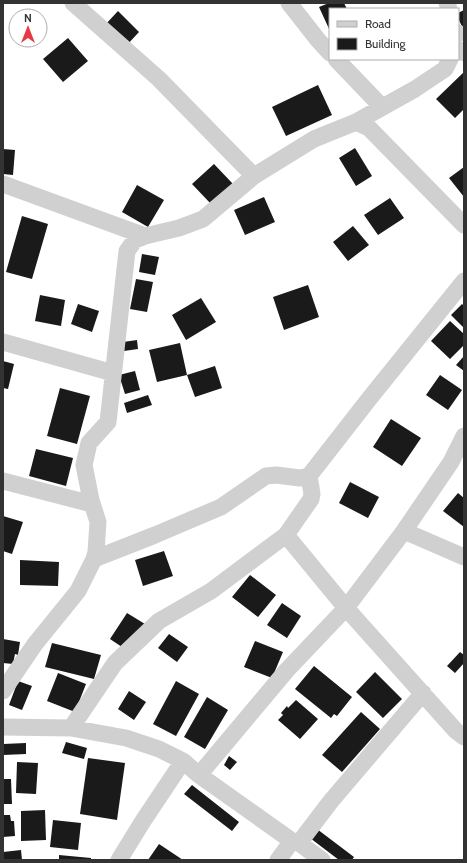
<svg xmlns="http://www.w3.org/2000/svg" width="467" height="863" viewBox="0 0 467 863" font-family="Cabin,sans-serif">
<rect width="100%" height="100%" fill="#fff"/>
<!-- building -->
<path fill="#1a1a1a" d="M329,3H344L347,9H330V31L319,7Z
M464,10V31L458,18V13Z
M118,11L139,32L126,46L105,25Z
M68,38L88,61L63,82L43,59Z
M464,72V109L455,118L436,99Z
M318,85L332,115L286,136L272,107Z
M355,148L372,176L356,186L339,158Z
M3,149L15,150L13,175L3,174Z
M214,164L233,184L211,204L192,184Z
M464,167V197L449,178Z
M137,185L164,200L148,227L122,212Z
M264,197L275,222L245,235L234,210Z
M390,198L404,218L378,235L364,215Z
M22,216L48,224L32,279L6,272Z
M353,226L369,245L348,261L333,242Z
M142,254L159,257L155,275L139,272Z
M136,279L153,282L147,312L130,309Z
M308,285L319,317L284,330L273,297Z
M40,295L65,300L61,326L35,321Z
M201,298L216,322L186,340L172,315Z
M78,304L99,311L92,332L71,324Z
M462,304L464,306V328L451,315Z
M450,321L464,334V345L450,359L431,341Z
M137,340L138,349L124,351L123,342Z
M180,343L187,375L157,382L149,350Z
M464,356V371L456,365Z
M3,361L14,364L8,389L3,388Z
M215,366L222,388L195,397L187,375Z
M135,371L140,390L125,394L119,375Z
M440,375L462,390L448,410L426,395Z
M60,388L90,396L77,444L47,436Z
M148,395L152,405L127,413L124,403Z
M391,419L421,438L402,466L373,447Z
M36,449L73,458L66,486L29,476Z
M350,482L379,497L368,518L339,503Z
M458,493L464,498V527L443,511Z
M3,516L23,522L12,554L3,551Z
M164,551L173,576L143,586L135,560Z
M20,560L59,562L58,586L20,585Z
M250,575L276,595L258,617L232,597Z
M282,603L301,616L287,638L267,625Z
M127,613L145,624L128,651L110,639Z
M169,634L188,647L177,662L158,648Z
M3,639L20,642L18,655L15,654L13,664L3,663Z
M255,641L283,652L272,678L244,667Z
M52,643L101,655L94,679L45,667Z
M460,652L464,655V663L455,673L447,666Z
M314,666L352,697L337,716L334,714L331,718L295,689Z
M375,672L402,699L383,718L356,692Z
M58,673L86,684L75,712L47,701Z
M18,681L32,686L22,710L9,705Z
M176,681L199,694L176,736L153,724Z
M129,691L146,702L134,720L118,709Z
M207,697L228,710L205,749L184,737Z
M296,700L318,719L300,739L278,720L283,715L281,713L287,706L288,708Z
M361,712L380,729L342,772L322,755Z
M66,742L87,748L84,759L62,753Z
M26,743V754L3,755V744Z
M229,756L237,762L230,770L224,765Z
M88,758L125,763L117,820L80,814Z
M17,762L38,763L36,794L16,793Z
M3,779H11L12,804H3Z
M192,785L239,822L232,831L184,794Z
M45,810L46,840L21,841V811Z
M3,815H10L11,821H14L15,836L3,837Z
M53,820L81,823L78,850L50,847Z
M317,829L354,857L352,860H339L310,838Z
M159,844L183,860H148Z
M21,850L22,860H3V852Z
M59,855L91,858V860H59Z"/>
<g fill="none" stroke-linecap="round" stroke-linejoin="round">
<!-- street -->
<path stroke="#d0d0d0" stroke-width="17" d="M73,3L159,79L254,176
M289,3L318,40L330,53
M447,3L449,9
M458,33V34
M458,49L464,53
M336,59L382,107
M356,122L415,89L445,69L450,59
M3,184L145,236
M3,342L113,373
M3,481L92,504
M404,531L464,557
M286,535L346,608L456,731L464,737
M94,559L155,535L221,507L266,476L276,475L300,478L309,476L369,399L464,281
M3,691L35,644L78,591L94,559L96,552L98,522L91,500L84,465L89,443L108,422L127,251L135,240L145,236L179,228L203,219L254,176L314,139L356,122L369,128L464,225
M3,727L71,728L126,738L159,749L183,761L199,775L292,841L299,843L322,860
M71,728L115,663L159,621L211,591L286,535L311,499L312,494L309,476
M199,775L287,670L346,608L404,531L451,462L464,436
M299,843L331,801L423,693
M119,860L143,821L183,761
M278,860L292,841"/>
</g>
<!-- border -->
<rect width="467" height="863" fill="none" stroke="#333333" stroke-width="8"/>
<!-- legend -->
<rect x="329" y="8" width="130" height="52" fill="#ffffff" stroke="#adadad"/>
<rect x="337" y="21" width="20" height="6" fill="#d0d0d0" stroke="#adadad"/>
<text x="365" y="28" font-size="12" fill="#333333">Road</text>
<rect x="337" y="38" width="20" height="12" fill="#1a1a1a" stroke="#adadad"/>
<text x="365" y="48" font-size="12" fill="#333333">Building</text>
<!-- north arrow -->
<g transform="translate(28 28)"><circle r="19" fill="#ffffff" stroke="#adadad"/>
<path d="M0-3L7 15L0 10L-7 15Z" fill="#e63946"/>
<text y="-6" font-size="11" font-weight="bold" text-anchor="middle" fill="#333333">N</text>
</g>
</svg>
